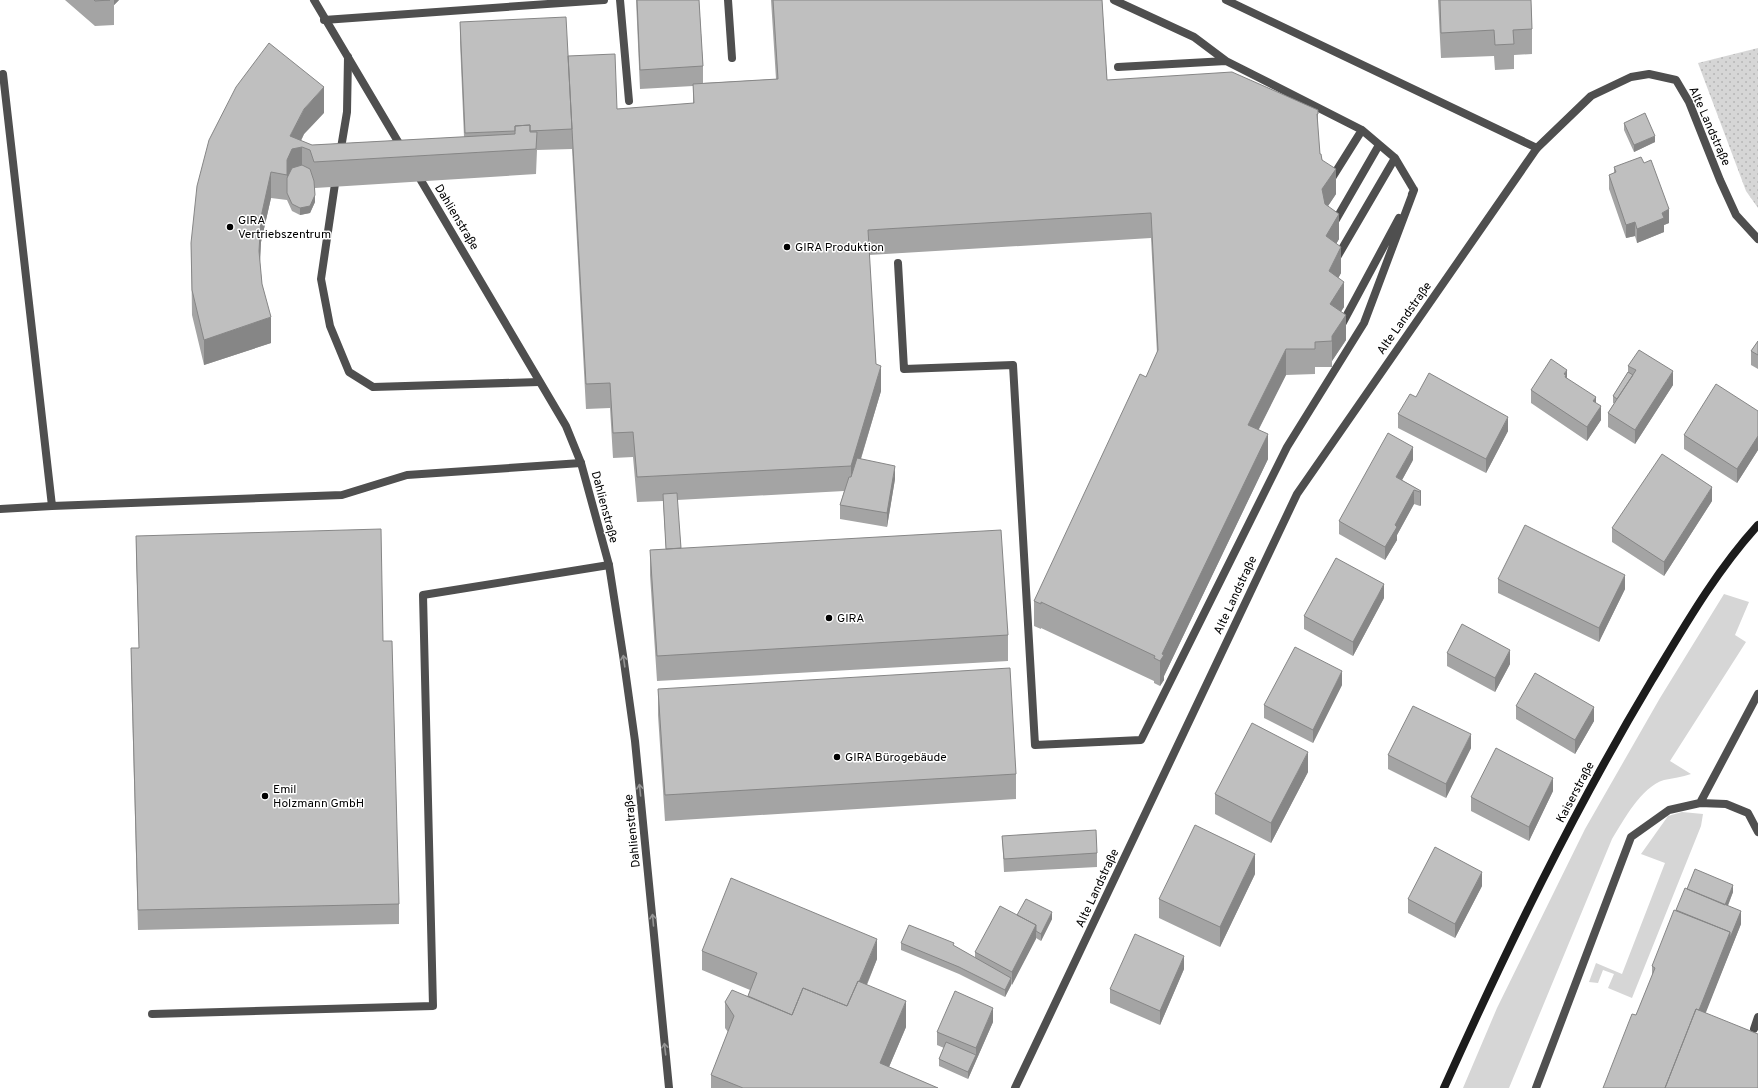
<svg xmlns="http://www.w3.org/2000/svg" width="1758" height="1088" viewBox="0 0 1758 1088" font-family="Overpass,sans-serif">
<defs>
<pattern id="park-dots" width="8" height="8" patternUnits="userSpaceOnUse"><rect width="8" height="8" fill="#d6d6d6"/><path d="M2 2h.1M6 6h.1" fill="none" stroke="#b6b6b6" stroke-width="1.8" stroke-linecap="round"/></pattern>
</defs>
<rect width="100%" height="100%" fill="#fff"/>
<!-- grass -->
<path fill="#d6d6d6" d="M1724,594L1749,602L1735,635L1746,642L1670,761L1691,774C1682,777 1673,778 1664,780C1641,787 1624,820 1612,839L1509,1088H1463L1497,1008L1585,829L1660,698Z
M1682,812L1703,814L1701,826L1632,998L1608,988L1614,974L1603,970L1598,983L1589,982L1596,963L1622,974L1665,863L1641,854L1668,816Z"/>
<!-- park -->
<path fill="url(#park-dots)" d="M1758,48V208L1746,191L1698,63Z"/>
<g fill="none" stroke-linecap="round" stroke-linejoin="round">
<!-- lane -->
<path stroke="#4f4f4f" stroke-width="8" d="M620,0L629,101
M728,0L732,58
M1114,0L1194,37L1226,61
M1226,0L1537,148
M324,20L604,0
M1118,67L1226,61L1362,130L1330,181
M3,74L52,506L342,495L407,475L581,463
M340,154L347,112L348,57
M1395,158L1414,190L1412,194
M336,177L321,279L330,326L349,372L373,387L539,382
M1334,223L1379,145
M1336,259L1395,158L1362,130
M898,263L904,369L1013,365L1035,745L1141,740L1287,447L1364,323L1414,190
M1341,326L1399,218
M0,509L52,506
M1700,803L1758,694
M152,1014L433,1006L423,595L609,565
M1754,1029L1758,1017
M1536,1088L1631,837L1669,810L1700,803L1726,804L1748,813L1758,832"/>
<!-- street -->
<path stroke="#4f4f4f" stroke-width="8" d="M314,0L403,150
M416,172L566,426L581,463L609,565L623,655L635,741L669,1088
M1015,1088L1297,494L1537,148L1591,96L1631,77L1649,74L1676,80L1689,102L1720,180L1736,215L1758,239"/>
<!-- secondary -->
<path stroke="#1c1c1c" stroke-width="8" d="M1444,1088C1507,948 1573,812 1652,680C1684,627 1716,571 1758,525"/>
</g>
<!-- wall -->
<path fill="#a4a4a4" d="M65,0H119L114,5V25L95,26Z
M636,0H699L703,66V83L776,79L771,0H1102L1107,80L1318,114V135L1320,154L1336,194L1328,206L1339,239L1336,244L1341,273L1338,278L1344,307L1341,311L1346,340L1332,361V367H1315V374L1286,375L1259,429L1268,459L1164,676V680L1160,686L1154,683V681L1041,628V629L1034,626V601L1146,377L1157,353L1151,238L869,255L876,364L881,391L861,459L895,479L887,527L840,519V505L844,491L677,500L681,548L1008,635V661L657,681L650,575V550L666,549L663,501L637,502L633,457L613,458L610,408L586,409L572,149L537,150L536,174L315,188V202L310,213L300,215L292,211L287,200L271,198L261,242L260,263L262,284L271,343L204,365L192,315L191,243L324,113L304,134L301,141L312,145L464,137L460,42V22L568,62L617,109L693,104V86L640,89Z
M1438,0H1531L1532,29V54L1514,55V69L1495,70L1494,56L1441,58Z
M1624,123L1655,142L1634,152L1624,130Z
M1614,167L1669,223L1664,225V232L1637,243L1635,236L1626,238L1609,189V175L1614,173Z
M1758,341V369L1751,365V351Z
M1628,366L1673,385L1635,444L1608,427V413L1614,403H1613V396L1628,372Z
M1567,378L1596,403L1601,420L1587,441L1531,403V390Z
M1416,397L1508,431L1486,473L1398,428V414Z
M1758,411V450L1737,483L1684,449V435Z
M1413,460L1402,480L1421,491V505L1420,506L1414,504L1397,535V540L1385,560L1339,534V521Z
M1712,501L1664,576L1612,542V528Z
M136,536L383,641L399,904V924L138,930L131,668V648H139L136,555Z
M1498,579L1625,589L1599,642L1498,593Z
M1384,598L1353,656L1304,629V616Z
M1447,653L1510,664L1495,692L1447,666Z
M1342,685L1313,743L1264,718V705Z
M658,689L1016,774V799L665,821L658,715Z
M1516,706L1594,721L1575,754L1516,719Z
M1471,748L1446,798L1388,769V755Z
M1308,772L1271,843L1215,814V794Z
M1553,791L1529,841L1471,811V797Z
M1002,836L1097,853V867L1004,872Z
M1255,874L1220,947L1159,918V899Z
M1482,886L1455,938L1408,913V899Z
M1687,889L1733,892L1728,906L1741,924L1705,1013L1758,1088L1636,1015L1652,976V966L1676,910Z
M1017,915L1052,919L1041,941L1036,938L1005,997L959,974L901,950V943L954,946L975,958V952Z
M702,951L877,959L867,985L906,1027L889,1067L938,1088H711V1075L728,1032L725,1028V1002L748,996L750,990L702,970Z
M1184,969L1160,1025L1110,1003V989Z
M993,1022L968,1079L939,1066V1059L944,1048L937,1045V1032Z"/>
<!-- shaded-wall -->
<path fill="#868686" d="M114,0H119L114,5Z
M324,87V113L304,134L297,148L302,147V172L287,193V160L290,136L304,109Z
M1655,136V142L1634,152V145Z
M1336,169V194L1322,215V189Z
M271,172V198L261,242L259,277V251L261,217Z
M315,195V202L310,213L300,215V208Z
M1669,209V223L1664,225V232L1637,243V229L1662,213Z
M1339,214V239L1326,262V236Z
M1635,222V236L1626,238V225Z
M1341,247V273L1329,296V271Z
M1344,282V307L1330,329V304Z
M1346,315V340L1332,361V367V336Z
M271,317V343L204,365V340Z
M1286,349V375L1248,450V425Z
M881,366V391L851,491V466Z
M1567,370V383L1564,374Z
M1673,371V385L1635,444V430Z
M1596,397V411L1593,401Z
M1601,406V420L1587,441V427Z
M1508,417V431L1486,473V459Z
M1268,434V459L1164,676V680L1160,686V661L1162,654Z
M1758,436V450L1737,483V469Z
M1413,447V460L1396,491V477Z
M895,466V479L887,527V513Z
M1712,487V501L1664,576V562Z
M1414,490V504L1397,535V540L1385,560V547L1395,525Z
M1421,491V505L1420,506V492Z
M1625,575V589L1599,642V628Z
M1384,584V598L1353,656V642Z
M1510,650V664L1495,692V678Z
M1342,671V685L1313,743V730Z
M1594,707V721L1575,754V740Z
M1471,734V748L1446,798V784Z
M1308,752V772L1271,843V823Z
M1553,778V791L1529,841V827Z
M1255,854V874L1220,947V927Z
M1482,872V886L1455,938V924Z
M1733,885V892L1723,917V910Z
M1741,911V924L1676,1088H1668L1730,932Z
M1052,912V919L1041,941V934Z
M1036,925V939L1012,985V972Z
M877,939V959L847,1032V1012Z
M1184,956V969L1160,1025V1011Z
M1011,978V985L1005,997V990Z
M906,1001V1027L880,1088V1063Z
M993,1008V1022L968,1079V1072L976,1055V1048Z"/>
<!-- building -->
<path fill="#bfbfbf" stroke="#868686" d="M94,0H110L95,1Z
M637,0H699L703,66L640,70Z
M773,0H1102L1107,80L1232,72L1318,110V114H1317L1320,154H1321L1322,160L1336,169L1322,189L1325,204L1339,214L1326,236L1341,247L1329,271L1344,282L1330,304L1346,315L1332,336V341L1315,342V349H1286L1248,425L1268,434L1162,654L1164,655L1160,661L1154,658L1155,656L1041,602V604L1034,601L1140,374L1146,377L1158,350L1151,213L868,230L876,364L881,366L851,466L637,477L633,432L613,433L610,383L586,384L568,56L615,54L617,109L694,103L693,84L778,79Z
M1440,0H1531L1532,29L1513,30L1514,44L1495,45L1494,30L1441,33Z
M566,17L572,129L530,131V125L515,126V131L465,133L460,22Z
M269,43L324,87L304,109L290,136L312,145L515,134V126L530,125V132H537L536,149L314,162L310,150L302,147L292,149L287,160V175L271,172L261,217L259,251L262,284L271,317L204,340L192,290L191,243L197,186L209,140L236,87Z
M1645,113L1655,136L1634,145L1624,123Z
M1641,157L1644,163L1651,160L1669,209L1662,213L1664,218L1637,229L1635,222L1626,225L1609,175L1616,172L1614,167Z
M302,165L310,169L314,181L315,195L310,206L300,208L292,204L287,193V178L292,168Z
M1758,341V355L1751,351Z
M1639,350L1673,371L1635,430L1608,413L1636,370L1628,366Z
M1551,359L1567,370L1564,374L1566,375L1565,377L1596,397L1593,401L1601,406L1587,427L1531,390Z
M1628,372L1633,375L1617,399L1613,396Z
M1429,373L1508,417L1486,459L1398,414L1410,394L1416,397Z
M1716,384L1758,411V436L1737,469L1684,435Z
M1388,433L1413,447L1396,477L1421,491L1420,492L1414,490L1395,525L1397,527L1385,547L1339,521Z
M1662,454L1712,487L1664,562L1612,528Z
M857,458L895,466L887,513L840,505L849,477H851Z
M677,493L681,548L666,549L663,494Z
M1525,525L1625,575L1599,628L1498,579Z
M381,529L383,641H392L399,904L138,910L131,648H139L136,536Z
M1001,530L1008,635L657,656L650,550Z
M1336,558L1384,584L1353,642L1304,616Z
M1462,624L1510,650L1495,678L1447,653Z
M1295,647L1342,671L1313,730L1264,705Z
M1010,668L1016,774L665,795L658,689Z
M1535,673L1594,707L1575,740L1516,706Z
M1413,706L1471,734L1446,784L1388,755Z
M1252,723L1308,752L1271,823L1215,794Z
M1496,748L1553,778L1529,827L1471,797Z
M1195,825L1255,854L1220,927L1159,899Z
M1096,830L1097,853L1004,859L1002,836Z
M1435,847L1482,872L1455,924L1408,899Z
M1695,869L1733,885L1725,905L1687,889Z
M731,878L877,939L859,982L858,981L847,1006L803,988L792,1015L748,996L757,973L702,951Z
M1685,888L1741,911L1730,938V932L1676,910Z
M1026,899L1052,912L1041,934L1036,931V925L1017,915Z
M1000,906L1036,925L1012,972L975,952Z
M1674,910L1730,932L1699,1010L1696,1009L1665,1088H1603L1632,1014L1636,1015L1655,968L1652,966Z
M909,925L954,943L953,945L1011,978L1005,990L959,967L901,943Z
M1135,934L1184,956L1160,1011L1110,989Z
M858,981L906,1001L880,1063L938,1088H743L711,1075L734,1016L725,1002L732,990L792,1015L803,988L847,1006Z
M955,991L993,1008L976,1048L937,1032Z
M1696,1009L1758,1034V1088H1665Z
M946,1042L976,1055L968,1072L939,1059Z"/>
<!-- one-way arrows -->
<defs><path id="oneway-shaft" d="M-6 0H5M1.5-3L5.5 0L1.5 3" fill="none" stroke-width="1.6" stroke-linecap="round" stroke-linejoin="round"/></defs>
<g stroke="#959595">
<use href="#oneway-shaft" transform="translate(624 661) rotate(-98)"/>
<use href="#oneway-shaft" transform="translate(640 790) rotate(-96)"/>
<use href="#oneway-shaft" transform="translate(653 920) rotate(-95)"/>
<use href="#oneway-shaft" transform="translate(665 1049) rotate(-97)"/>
</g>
<!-- markers -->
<g fill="#000" stroke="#fff" stroke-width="1.5">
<circle cx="230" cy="227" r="4"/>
<circle cx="787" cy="247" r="4"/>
<circle cx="829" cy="618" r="4"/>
<circle cx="837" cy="757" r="4"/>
<circle cx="265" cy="796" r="4"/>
</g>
<g text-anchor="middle" stroke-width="3" stroke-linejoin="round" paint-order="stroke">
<!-- street labels -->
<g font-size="12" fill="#000" stroke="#fff">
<text transform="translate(1710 126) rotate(66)" y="4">Alte Landstraße</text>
<text transform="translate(457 217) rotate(59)" y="4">Dahlienstraße</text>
<text transform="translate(1404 318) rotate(-55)" y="4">Alte Landstraße</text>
<text transform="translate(605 507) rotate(75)" y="4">Dahlienstraße</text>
<text transform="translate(1235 595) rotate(-65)" y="4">Alte Landstraße</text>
<text transform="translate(1575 792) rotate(-62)" y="4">Kaiserstraße</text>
<text transform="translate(632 831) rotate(-96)" y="4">Dahlienstraße</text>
<text transform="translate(1097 888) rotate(-65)" y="4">Alte Landstraße</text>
</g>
<!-- poi labels -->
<g font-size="12" fill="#000" stroke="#fff" text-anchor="start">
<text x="238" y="224">GIRA<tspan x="238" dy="14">Vertriebszentrum</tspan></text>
<text x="795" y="251">GIRA Produktion</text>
<text x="837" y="622">GIRA</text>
<text x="845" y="761">GIRA Bürogebäude</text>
<text x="273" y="793">Emil<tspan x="273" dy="14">Holzmann GmbH</tspan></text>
</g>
</g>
</svg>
